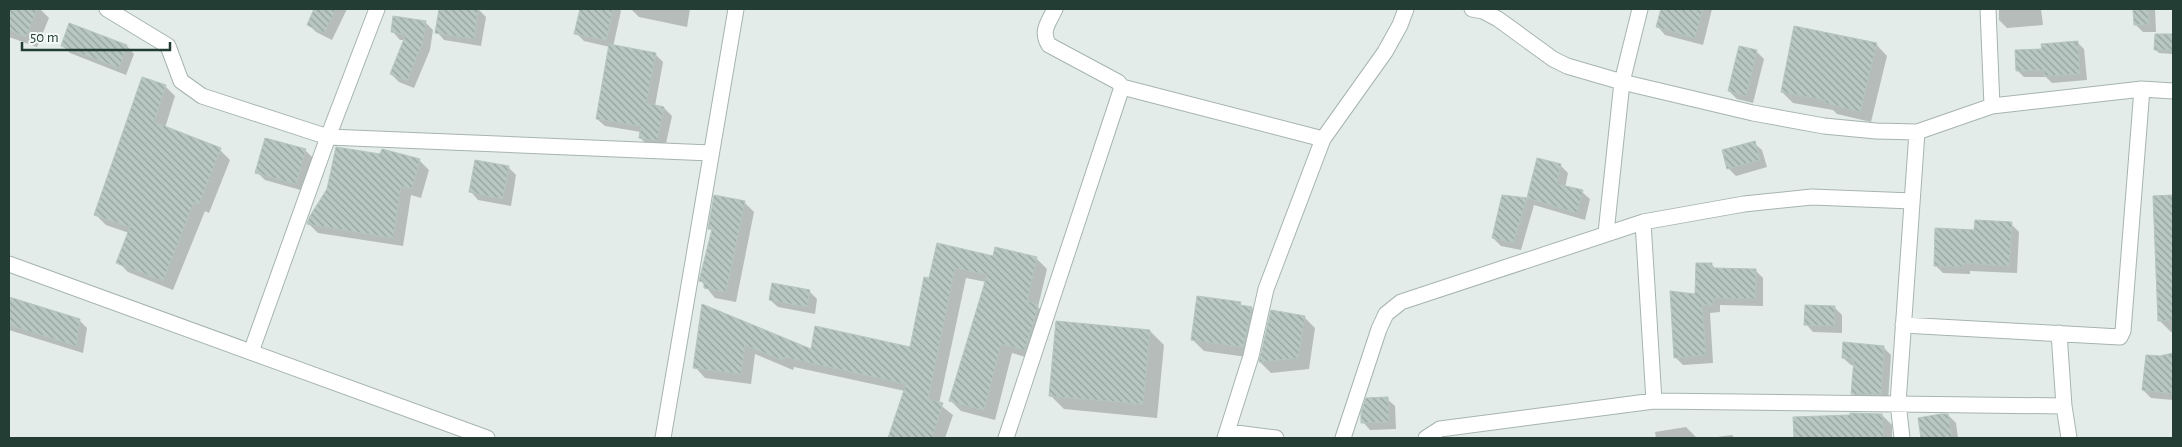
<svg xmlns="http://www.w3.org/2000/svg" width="2182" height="447" viewBox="0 0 2182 447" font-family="'Alegreya Sans',sans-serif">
<defs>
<pattern id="building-back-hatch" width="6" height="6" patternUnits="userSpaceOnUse" patternTransform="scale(1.25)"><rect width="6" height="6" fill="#b8c7c1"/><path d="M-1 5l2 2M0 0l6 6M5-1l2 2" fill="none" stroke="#95a39e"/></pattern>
</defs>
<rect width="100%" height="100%" fill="#e3ece8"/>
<!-- shadow -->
<path fill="#0003" d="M9,9H40L49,18L37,47L9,37Z
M315,9H347L332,40L316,32L308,24Z
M441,9H478L486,17L481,46L444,40L437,32Z
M581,9H619L621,11L613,47L655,54L663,62L655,106L664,108L672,116L665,148L648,145L640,138L641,132L605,126L597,119L610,47L584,41L576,33Z
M631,9H690L687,27L639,17Z
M1663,9H1712L1703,45L1665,35L1658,27Z
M1999,9H2041L2043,25L2007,28L1999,20Z
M2091,9H2155L2156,32H2143L2135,24V10Z
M425,22L433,30L430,50L414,88L399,82L391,74L405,40H400L393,32Z
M2156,35H2173V54L2159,53L2156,50Z
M2077,42L2084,49L2087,80L2052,83L2046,77H2024L2017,70L2043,51Z
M1876,44L1887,56L1871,122L1837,114L1833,110L1793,103L1782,92Z
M62,45L127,46L134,54L126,75L70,53Z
M1756,51L1764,59L1753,103L1737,99L1729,91Z
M165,86L175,96L165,128L220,150L230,160L209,213L205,211L173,290L128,272L118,262L129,233L106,225L96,215Z
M1754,143L1762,150L1767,167L1736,176L1728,168Z
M305,150L313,158L304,191L265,180L257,172Z
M1538,159L1560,165L1568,173L1565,188L1582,192L1590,199L1585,220L1534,205L1521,250L1501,246L1493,238L1503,197L1528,199Z
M420,161L429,170L421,198L411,195L403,246L318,233L308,223Z
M508,167L516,175L511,206L478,200L471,192Z
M2173,196V332H2171L2159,320L2154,197Z
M744,202L754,212L736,302L715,298L701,281L712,231L709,228Z
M2011,224L2019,232L2017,273L1970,271V274L1943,273L1935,265Z
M938,245L994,257L1036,258L1047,269L1038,307L1047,315L1035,360L1012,353L995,420L961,411L951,401L986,282L966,278L939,404L953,415L945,438H890L905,391L794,367L793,370L755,354L751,384L705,378L695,367L703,306L812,351L911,348Z
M1712,265L1716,269L1755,270L1763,278V306L1720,305V312L1710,313L1713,363L1683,365L1675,357L1696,295Z
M809,291L817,299L815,314L778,307L770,300Z
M9,299L79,320L87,328L83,353L9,330Z
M1240,304L1244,307L1252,308L1263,320L1254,358L1204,351L1193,340Z
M1835,308L1842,315V333L1813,332L1806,324Z
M1272,312L1304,317L1315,328L1309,369L1271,373L1260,362Z
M1150,331L1164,345L1157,418L1064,409L1050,395Z
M1883,347L1891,355L1888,402L1860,401L1853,394L1855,366L1851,365L1843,358Z
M2173,355V400L2151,398L2143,390L2160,358Z
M1387,399L1395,406L1396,429L1370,430L1363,422Z
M1882,415L1892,425V438H1796L1794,419Z
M1948,415L1956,423L1958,438H1923L1919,419Z
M1686,427L1697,438H1656L1655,432Z
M1732,435L1735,438H1710Z"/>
<!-- building -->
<path fill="url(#building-back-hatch)" stroke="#b5c6be" d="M9,9H37L26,37L9,30Z
M314,9H336L324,33L307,25Z
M439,9H478L474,39L435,33Z
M580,9H613L606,40L574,34Z
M1661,9H1703L1695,38L1656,27Z
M2133,9H2148L2149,24L2134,25Z
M393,16L426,21L423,42L407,81L390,74L406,34L391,32Z
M69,23L127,45L119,68L61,46Z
M1794,26L1877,43L1860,112L1825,103V100L1781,92Z
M2155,34H2173V50H2154Z
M2078,41L2080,74L2044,76V70L2016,71L2015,50L2042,49L2041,44Z
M609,44L656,53L646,103L664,107L657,141L639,138L641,126L596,119Z
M1739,46L1757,50L1746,96L1728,91Z
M142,77L166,85L154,122L221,148L199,204L194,202L163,281L116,263L130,227L94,215Z
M265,138L306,149L296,184L255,173Z
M1755,141L1760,160L1727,169L1722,150Z
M336,147L380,154L382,149L420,159L412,189L401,186L393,238L307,224L310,216L327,189Z
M1537,158L1561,164L1557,184L1583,190L1577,213L1527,198Z
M475,160L509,166L503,199L469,192Z
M714,195L745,201L726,292L704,288V282L699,281L712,229H708Z
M1502,195L1527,198L1513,243L1492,238Z
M2173,195V320L2158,321L2153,196Z
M1975,220L2012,222L2009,266L1963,263V267L1934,266L1935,228L1974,230Z
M937,243L993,256L995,247L1037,257L1027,301L1037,304V310L1025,350L1001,344L984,410L949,401L987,275L955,268L928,399L943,403L932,438H888L906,384L784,357L782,360L745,345L741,374L693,368L702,304L811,349L815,326L910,347L924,277L929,278Z
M1696,263H1712V268L1756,269L1755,299L1713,298V305H1702L1706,355L1674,358L1670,291L1695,294Z
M772,283L810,290L807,307L769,300Z
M1197,296L1241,302L1240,305L1252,307L1243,347L1191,340Z
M9,297L80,319L76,346L9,325Z
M1805,305L1835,306L1834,326L1804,325Z
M1271,310L1305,316L1298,358L1259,362Z
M1056,321L1150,330L1143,404L1049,396Z
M1843,342L1884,346L1881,394H1851L1854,359L1842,358Z
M2173,353V394L2142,390L2146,355L2160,356Z
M1388,397L1389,422L1361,423V413L1366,398Z
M1850,413L1882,414L1884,437L1794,438L1793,417L1850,415Z
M1941,414H1948L1952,438H1921L1918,418Z"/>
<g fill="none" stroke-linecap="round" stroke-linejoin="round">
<!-- minor casing -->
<g stroke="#a6b4af" stroke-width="17">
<path id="minor" d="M107,9L168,46L181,81L202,96L328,137L711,153
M1472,9L1483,11L1498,19L1553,59L1567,66L1622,82L1753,113L1824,126L1876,131L1917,132L1992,106L2142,89L2173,91
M1988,9L1992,106
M1122,87L1323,139
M1643,222L1654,401
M1606,233L1622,82L1640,9
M1903,325L2120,337L2123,331L2142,89
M2059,333L2064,406L2069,438
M251,352L328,137L377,9
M1228,432L1276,438
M663,438L736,9
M1006,438L1122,87L1118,82L1049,45C1040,31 1049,22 1055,9
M1225,438L1251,356L1266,289L1323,139L1385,52L1400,25L1406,9
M1343,438L1379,329L1386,314L1401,302L1643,222L1744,204L1812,197L1912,201
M1426,438L1440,429L1654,401L2064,406
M1902,438L1898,403L1917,132"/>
</g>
<!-- tertiary casing -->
<g stroke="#a6b4af" stroke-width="17">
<path id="tertiary" d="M9,264L487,438"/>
</g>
<!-- minor -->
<use href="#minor" stroke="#fff" stroke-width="15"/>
<!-- tertiary -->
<use href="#tertiary" stroke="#fff" stroke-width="15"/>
</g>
<!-- border -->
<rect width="2182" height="447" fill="none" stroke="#233d35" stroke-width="20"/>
<!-- scale -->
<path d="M22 42v8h148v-8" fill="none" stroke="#233d35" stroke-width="2.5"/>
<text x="30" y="42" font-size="15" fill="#233d35" stroke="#f3f9f6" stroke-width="4" paint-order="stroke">50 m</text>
</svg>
